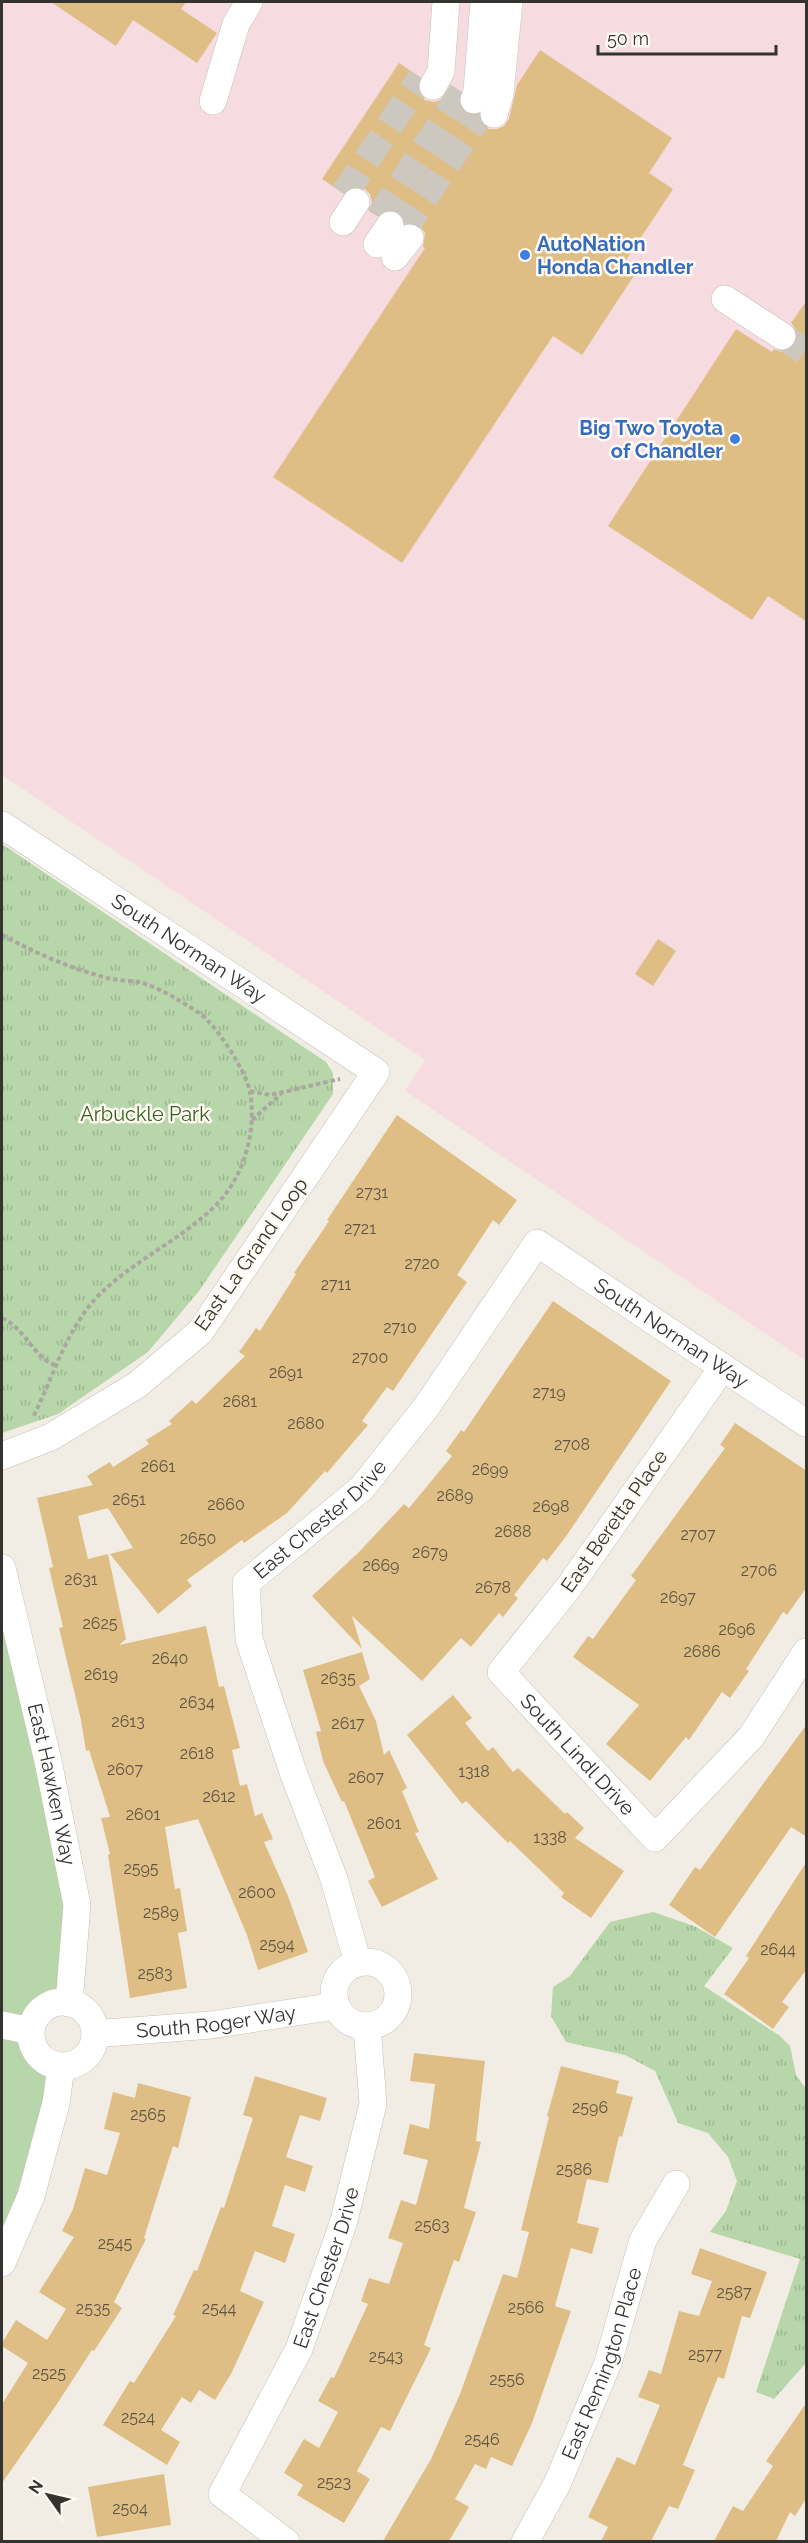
<svg xmlns="http://www.w3.org/2000/svg" width="808" height="2543" viewBox="0 0 808 2543" font-family="Raleway,sans-serif">
<defs>
<pattern id="park-tufts" width="24" height="20" patternUnits="userSpaceOnUse" patternTransform="scale(1.5)"><rect width="24" height="20" fill="#b7d6a9"/><path d="M3 7l-1-3M5 7V3M7 7l1-3M15 17l-1-3M17 17v-4M19 17l1-3" fill="none" stroke="#9eb892"/></pattern>
</defs>
<rect width="100%" height="100%" fill="#f2ede4"/>
<!-- commercial -->
<path fill="#f6dce1" d="M2,2H806V1361L405,1091L425,1060L2,775Z"/>
<!-- grass -->
<path fill="#b7d6a9" d="M2,1568L77,1905L58,2002C21,2014 23,2057 61,2067L2,2263Z"/>
<!-- park -->
<path fill="url(#park-tufts)" d="M2,844L326,1062L333,1073V1094L199,1291L148,1352L58,1414L2,1433Z
M653,1912L694,1926L733,1948L704,1986L780,2036L790,2046L796,2075L806,2089V2363L774,2399L756,2392L800,2259L710,2232L726,2211L737,2181L728,2157L708,2133L678,2123L655,2071L625,2055L566,2042L551,2016L553,1987L570,1976L610,1922Z"/>
<!-- building -->
<path fill="#dfbe85" d="M51,2H186L181,9L217,33L197,63L133,20L116,46Z
M540,50L672,138L649,173L673,189L624,263L637,271L582,355L553,336L402,563L273,477L425,248L423,247L425,233L419,225L405,223L399,212L392,209L384,211L377,216L369,211L372,202L370,194L365,189L356,186L348,188L343,193L322,179L399,63L420,77L417,87L420,95L425,100L433,102L441,100L451,85L460,91L459,103L463,111L470,115H479L483,125L489,129H497L504,126L509,119L517,85Z
M807,300V622L768,596L752,620L608,526L736,329L772,352L774,349L781,352L789,350L795,345L798,337L796,329L791,323Z
M658,939L676,951L653,986L635,974Z
M397,1115L517,1200L499,1225L493,1220L457,1275L467,1282L393,1391L387,1387L362,1421L368,1425L327,1473L325,1471L287,1513L244,1543L242,1540L187,1580L192,1586L158,1614L110,1554L133,1548L108,1508L78,1516L88,1559L108,1554L126,1639L119,1645L206,1626L219,1687L224,1686L240,1748L232,1750L240,1786L247,1784L255,1816L262,1813L273,1839L264,1842L288,1896L308,1952L258,1970L247,1935L198,1819L165,1827L175,1889L180,1888L187,1931L178,1933L187,1988L130,1998L108,1855L110,1854L101,1818L110,1817L89,1750L86,1751L81,1720L59,1628L63,1627L49,1568L53,1567L37,1498L93,1485L87,1476L110,1462L113,1467L149,1444L146,1440L172,1424L169,1421L192,1400L196,1404L245,1356L239,1352L256,1328L260,1331L296,1274L294,1273L329,1221L327,1220Z
M553,1301L671,1381L567,1535L547,1561L543,1558L514,1595L518,1598L503,1617L499,1613L471,1647L461,1638L422,1681L352,1616L362,1649L312,1596L359,1552L404,1504L409,1508L452,1456L446,1451L461,1430L464,1432Z
M735,1423L807,1471V1587L787,1615L783,1612L746,1669L749,1671L730,1698L722,1692L689,1740L686,1737L650,1781L606,1744L639,1705L573,1657L588,1636L593,1639L636,1580L631,1576L725,1448L720,1445Z
M362,1652L370,1679L359,1686L376,1721L384,1755L389,1750L407,1788L402,1791L419,1832L415,1833L438,1879L382,1907L368,1881L375,1877L344,1801L342,1802L323,1761L316,1732L321,1731L303,1670Z
M453,1695L472,1718L465,1723L488,1751L493,1747L513,1772L518,1768L565,1814L567,1812L584,1828L575,1838L624,1871L591,1918L561,1897L564,1893L510,1841L508,1843L466,1801L462,1804L407,1735Z
M807,1724V1837L791,1827L715,1937L669,1905L695,1867L700,1870Z
M807,1861V1969L782,2002L789,2007L773,2029L724,1994L749,1958L746,1956Z
M414,2053L485,2061L476,2141L481,2142L464,2208L476,2212L459,2262L454,2260L424,2345L431,2348L390,2431L381,2427L357,2471L370,2479L344,2523L297,2495L303,2485L284,2473L304,2439L319,2448L338,2412L318,2401L331,2377L334,2378L368,2304L361,2301L369,2278L389,2284L403,2243L388,2238L401,2200L416,2205L428,2160L403,2154L410,2124L429,2129L435,2084L410,2081Z
M561,2066L619,2081L616,2093L633,2097L622,2137L619,2136L608,2183L587,2179L577,2223L599,2228L592,2254L571,2248L555,2306L571,2311L532,2423L512,2466L491,2457L486,2469L475,2464L455,2499L469,2507L449,2541H383L431,2459L460,2394L503,2274L517,2278L529,2232L521,2230L549,2117L547,2116Z
M255,2076L327,2098L320,2121L300,2115L286,2157L313,2166L305,2192L285,2185L272,2226L295,2234L285,2263L255,2251L240,2291L264,2302L231,2374L215,2400L199,2390L191,2403L182,2397L161,2430L180,2442L167,2465L103,2425L130,2381L134,2383L176,2316L173,2315L194,2270L197,2271L221,2207L224,2208L253,2118L243,2115Z
M138,2083L191,2097L178,2148L173,2146L144,2238L146,2239L114,2302L122,2308L94,2351L92,2350L55,2407L2,2483V2404L28,2363L2,2346V2343L16,2320L47,2340L66,2309L39,2292L74,2237L62,2231L73,2209L85,2168L107,2175L120,2133L104,2129L113,2092L135,2098Z
M700,2248L767,2272L750,2318L742,2316L724,2379L718,2377L683,2465L695,2470L678,2509L669,2506L651,2541H601L608,2527L588,2517L617,2457L635,2465L660,2405L638,2397L649,2370L661,2374L679,2311L699,2316L712,2281L691,2274Z
M807,2402V2497L795,2516L790,2512L776,2541H714L733,2506L743,2511L773,2466L766,2461Z
M164,2474L171,2525L97,2537L88,2487Z"/>
<g fill="none" stroke-linecap="round" stroke-linejoin="round">
<!-- minor-tunnel -->
<path stroke="#ccc8c0" stroke-width="27" stroke-dasharray="27 14" stroke-linecap="butt" d="M344,194L421,78
M379,217L462,92
M402,232L485,107
M782,336L806,352"/>
<!-- minor casing -->
<g stroke="#c6c1b8" stroke-width="28">
<g id="minor">
<path d="M433,86L441,71L446,2"/>
<path d="M474,100L477,91L484,2"/>
<path d="M213,101L236,24L249,2"/>
<path d="M494,114L500,94L509,2"/>
<path d="M343,222L356,202"/>
<path d="M377,244L390,225"/>
<path d="M395,257L410,238"/>
<path d="M725,299L782,336"/>
<path id="s1" d="M2,825L376,1072L200,1332L137,1385L51,1437L2,1456"/>
<path id="s2" d="M723,1367L569,1587L501,1672L655,1838L751,1737L806,1652"/>
<path id="s3" d="M2,1568L48,1761L77,1905L69,2003"/>
<circle cx="366" cy="1994" r="32"/>
<path id="s4" d="M358,1963L334,1879L293,1772L249,1639L246,1583L362,1488L427,1406L537,1243L806,1423"/>
<circle cx="63" cy="2034" r="32"/>
<path d="M2,2025L31,2031"/>
<path id="s5" d="M95,2030L106,2033L211,2025L336,2006"/>
<path d="M2,2263L31,2196L56,2103L61,2067"/>
<path id="s6" d="M286,2542L222,2494L299,2349L343,2224L373,2104L367,2026"/>
<path id="s7" d="M525,2542L557,2484L608,2363L643,2240L676,2184"/>
</g>
</g>
<!-- path -->
<path stroke="#aba7a0" stroke-width="4" stroke-dasharray="4.5 3" stroke-linecap="butt" d="M2,935C35,953 70,968 107,978C118,981 131,980 143,983C155,987 169,994 180,1001C189,1007 202,1013 209,1022C222,1035 247,1074 250,1092C257,1131 244,1177 216,1205C180,1241 132,1261 97,1297C66,1330 53,1378 33,1417
M250,1091L270,1095L340,1079
M252,1120L282,1093
M2,1318C26,1329 33,1357 55,1365"/>
<!-- minor -->
<use href="#minor" stroke="#fff" stroke-width="27"/>
</g>
<!-- markers -->
<g fill="#3f7fe0" stroke="#fffaf3" stroke-width="2">
<circle cx="525" cy="255" r="6"/>
<circle cx="735" cy="439" r="6"/>
</g>
<g text-anchor="middle" stroke-width="5" stroke-linejoin="round" paint-order="stroke">
<!-- number labels -->
<g font-size="16" fill="#605644">
<text x="372" y="1198">2731</text>
<text x="360" y="1234">2721</text>
<text x="422" y="1269">2720</text>
<text x="336" y="1290">2711</text>
<text x="400" y="1333">2710</text>
<text x="370" y="1363">2700</text>
<text x="286" y="1378">2691</text>
<text x="549" y="1398">2719</text>
<text x="240" y="1407">2681</text>
<text x="306" y="1429">2680</text>
<text x="572" y="1450">2708</text>
<text x="158" y="1472">2661</text>
<text x="490" y="1475">2699</text>
<text x="455" y="1501">2689</text>
<text x="129" y="1505">2651</text>
<text x="226" y="1510">2660</text>
<text x="551" y="1512">2698</text>
<text x="513" y="1537">2688</text>
<text x="698" y="1540">2707</text>
<text x="198" y="1544">2650</text>
<text x="430" y="1558">2679</text>
<text x="381" y="1571">2669</text>
<text x="759" y="1576">2706</text>
<text x="81" y="1585">2631</text>
<text x="493" y="1593">2678</text>
<text x="678" y="1603">2697</text>
<text x="100" y="1629">2625</text>
<text x="737" y="1635">2696</text>
<text x="702" y="1657">2686</text>
<text x="170" y="1664">2640</text>
<text x="101" y="1680">2619</text>
<text x="338" y="1684">2635</text>
<text x="197" y="1708">2634</text>
<text x="128" y="1727">2613</text>
<text x="348" y="1729">2617</text>
<text x="197" y="1759">2618</text>
<text x="125" y="1775">2607</text>
<text x="474" y="1777">1318</text>
<text x="366" y="1783">2607</text>
<text x="219" y="1802">2612</text>
<text x="143" y="1820">2601</text>
<text x="384" y="1829">2601</text>
<text x="550" y="1843">1338</text>
<text x="141" y="1874">2595</text>
<text x="257" y="1898">2600</text>
<text x="161" y="1918">2589</text>
<text x="277" y="1950">2594</text>
<text x="778" y="1955">2644</text>
<text x="155" y="1979">2583</text>
<text x="590" y="2113">2596</text>
<text x="148" y="2120">2565</text>
<text x="574" y="2175">2586</text>
<text x="432" y="2231">2563</text>
<text x="115" y="2249">2545</text>
<text x="734" y="2298">2587</text>
<text x="526" y="2313">2566</text>
<text x="93" y="2314">2535</text>
<text x="219" y="2314">2544</text>
<text x="705" y="2360">2577</text>
<text x="386" y="2362">2543</text>
<text x="49" y="2379">2525</text>
<text x="507" y="2385">2556</text>
<text x="138" y="2423">2524</text>
<text x="482" y="2445">2546</text>
<text x="334" y="2488">2523</text>
<text x="130" y="2514">2504</text>
</g>
<!-- shop labels -->
<g font-size="20" font-weight="bold" fill="#366cbe" stroke="#fffaf3" text-anchor="start">
<text x="537" y="251">AutoNation<tspan x="537" dy="23">Honda Chandler</tspan></text>
<text x="723" y="435" text-anchor="end">Big Two Toyota<tspan x="723" dy="23">of Chandler</tspan></text>
</g>
<!-- street labels -->
<g font-size="20" fill="#35332f" stroke="#fffaf3">
<text dy="7" stroke="none"><textPath href="#s1" startOffset="224">South Norman Way</textPath></text>
<text transform="translate(251 1254) rotate(-55)" y="7">East La Grand Loop</text>
<text dy="7" stroke="none"><textPath href="#s4" startOffset="1011">South Norman Way</textPath></text>
<text dy="7" stroke="none"><textPath href="#s4" startOffset="496">East Chester Drive</textPath></text>
<text transform="translate(614 1521) rotate(-55)" y="7">East Beretta Place</text>
<text dy="7" stroke="none"><textPath href="#s2" startOffset="490">South Lindl Drive</textPath></text>
<text dy="7" stroke="none"><textPath href="#s3" startOffset="222">East Hawken Way</textPath></text>
<text dy="7" stroke="none"><textPath href="#s5" startOffset="122">South Roger Way</textPath></text>
<text dy="7" stroke="none"><textPath href="#s6" startOffset="330">East Chester Drive</textPath></text>
<text dy="7" stroke="none"><textPath href="#s7" startOffset="195">East Remington Place</textPath></text>
</g>
<!-- park labels -->
<g font-size="20" fill="#34611a" stroke="#fffaf3">
<text x="145" y="1121">Arbuckle Park</text>
</g>
</g>
<!-- border -->
<rect width="808" height="2543" fill="none" stroke="#35332f" stroke-width="6"/>
<!-- north arrow -->
<g transform="translate(48 2495) rotate(304)" stroke="#fffaf3" stroke-width="4.5" paint-order="stroke">
<path d="M0-4.5L10 22L0 15L-10 22Z" fill="#35332f"/>
<text y="-9" font-size="16" font-weight="bold" text-anchor="middle" fill="#35332f">N</text>
</g>
<!-- scale -->
<path d="M598 45v9h178v-9" fill="none" stroke="#35332f" stroke-width="3"/>
<text x="607" y="45" font-size="18" fill="#35332f" stroke="#fffaf3" stroke-width="4.5" paint-order="stroke">50 m</text>
</svg>
